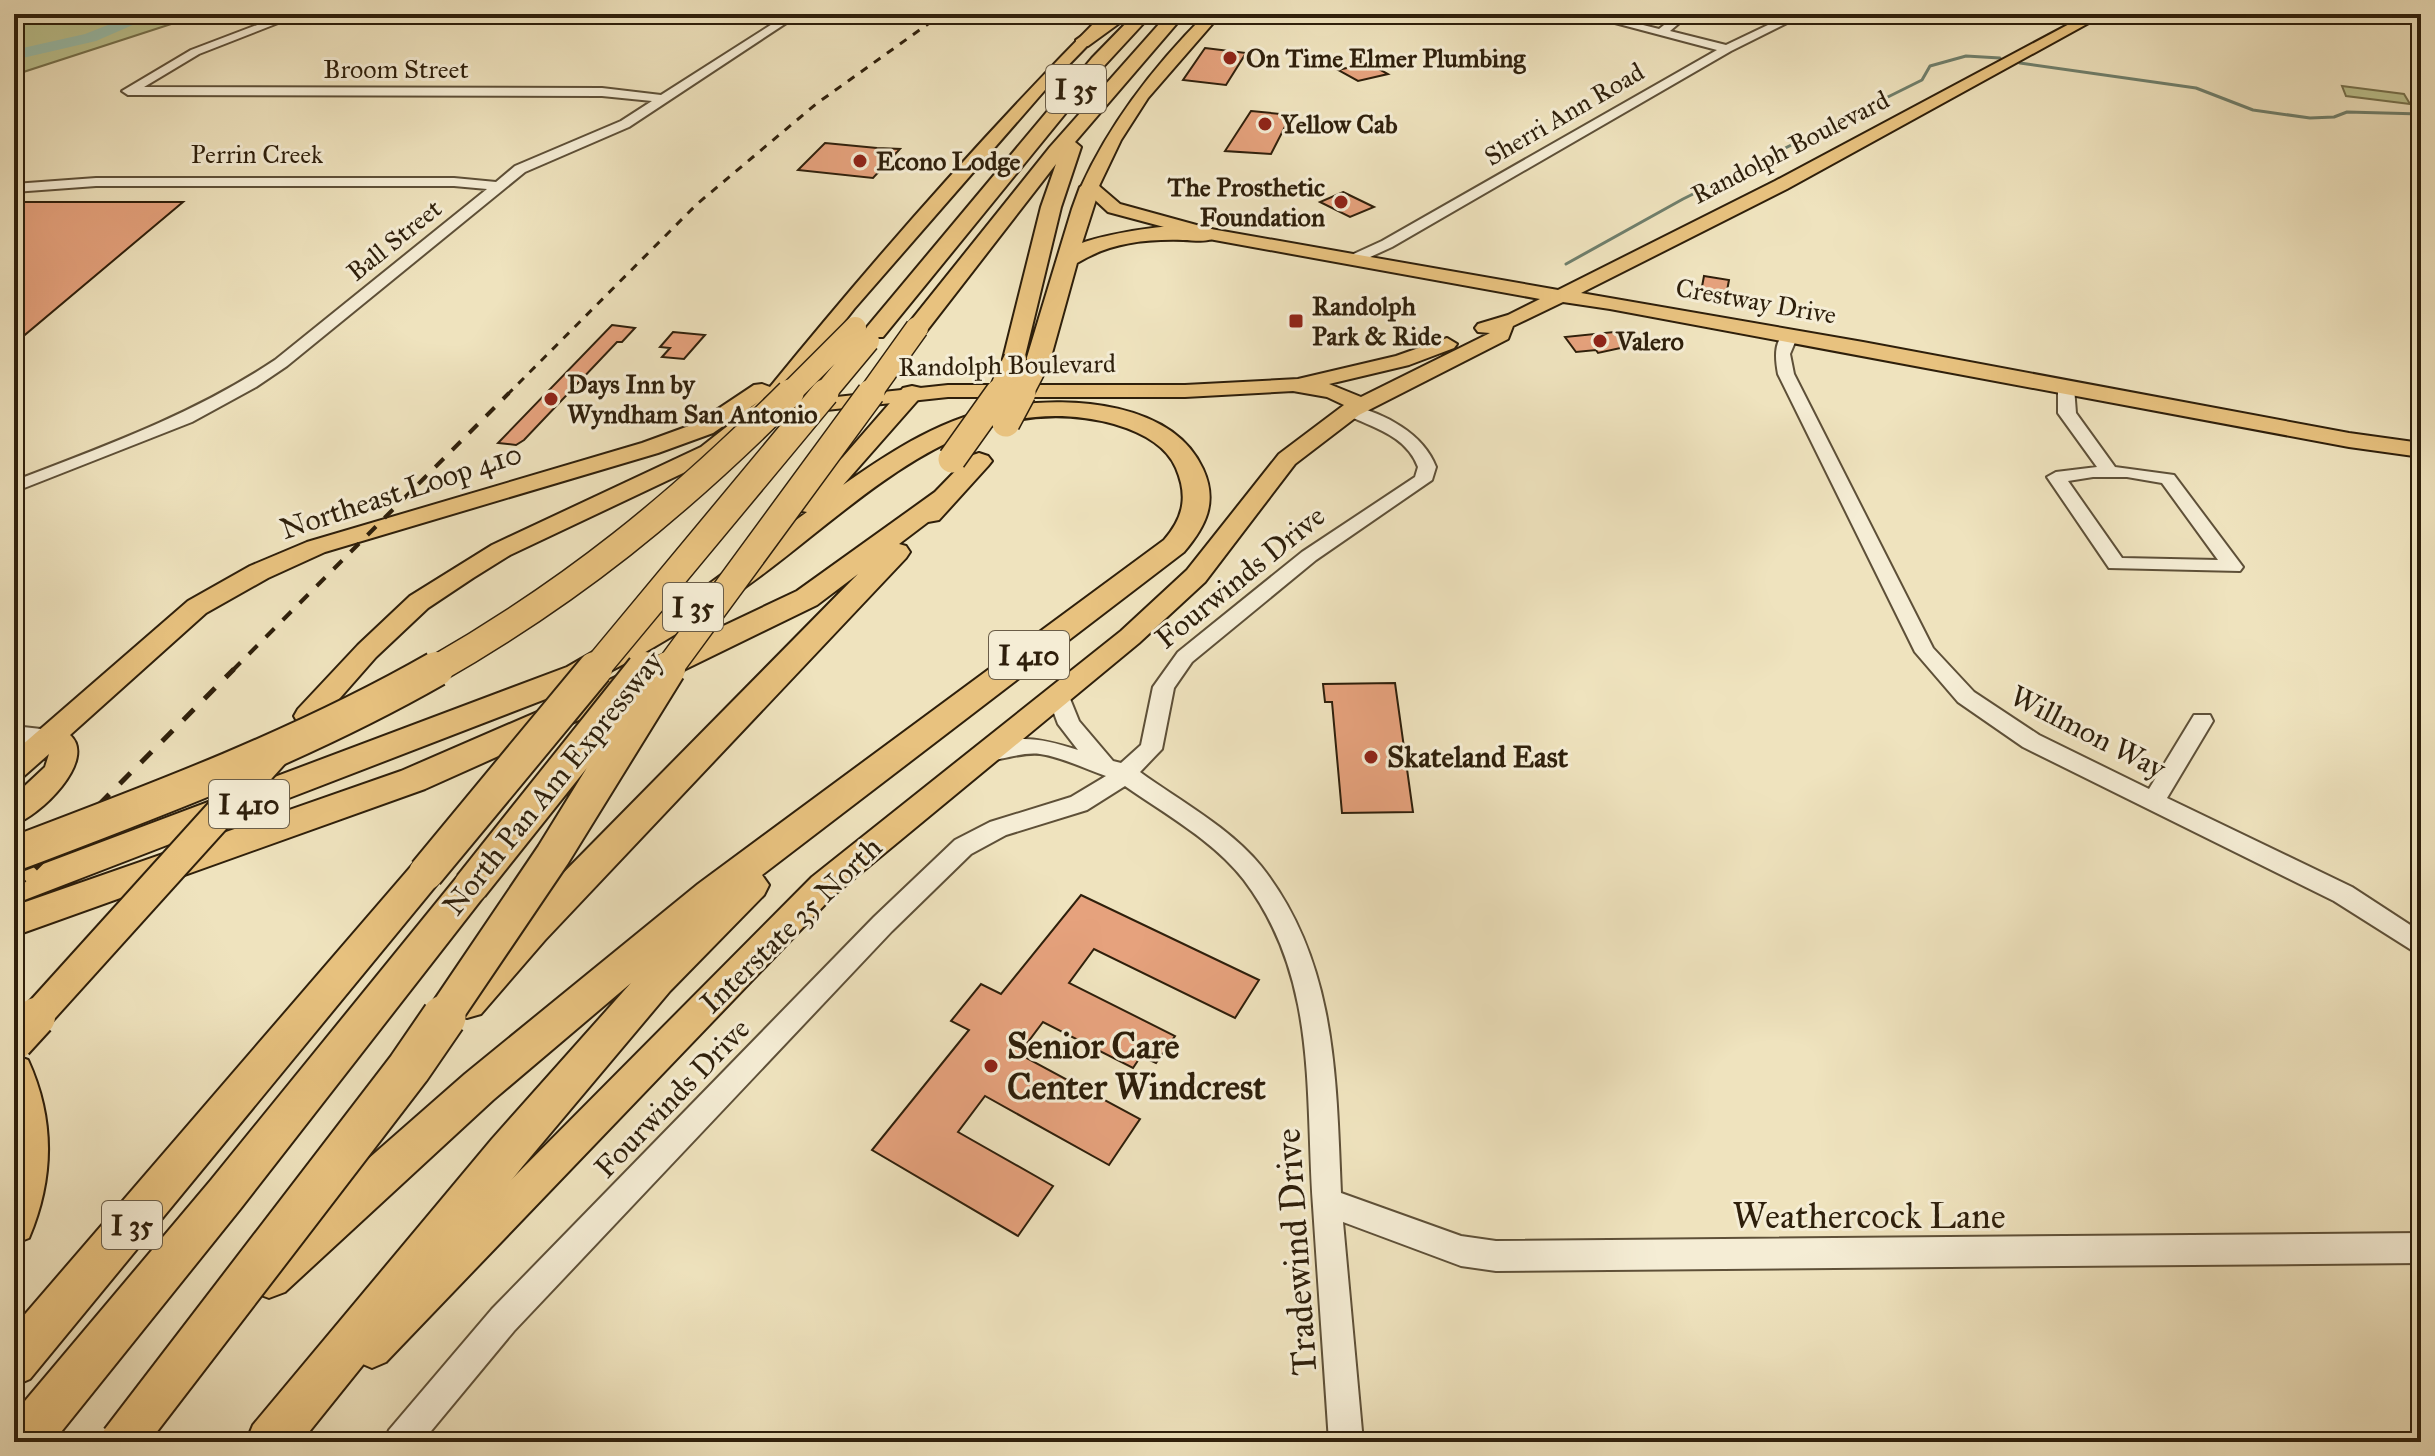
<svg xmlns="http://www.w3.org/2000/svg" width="2435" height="1456" viewBox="0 0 2435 1456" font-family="'IM FELL Great Primer',serif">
<rect width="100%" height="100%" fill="#efe3be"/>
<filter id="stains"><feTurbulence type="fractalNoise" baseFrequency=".0025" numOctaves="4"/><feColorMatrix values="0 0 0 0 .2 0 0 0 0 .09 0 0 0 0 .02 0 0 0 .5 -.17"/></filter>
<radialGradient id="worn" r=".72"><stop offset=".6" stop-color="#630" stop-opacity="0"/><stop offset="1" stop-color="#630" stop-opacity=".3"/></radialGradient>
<!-- green -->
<path fill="#bcc38f" stroke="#75714d" stroke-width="2" d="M19,14H202L14,75V16Z
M2342,86L2404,94L2410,104L2346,96Z"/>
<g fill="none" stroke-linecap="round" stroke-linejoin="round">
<!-- stream -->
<path stroke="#6f7f6c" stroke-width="3" d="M2020,63L2196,88L2253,110L2310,118L2334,117L2347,112L2421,114
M1566,264L1683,199L1922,80L1930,66L1966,56L2000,58"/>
<!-- river -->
<path fill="#9abfac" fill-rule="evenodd" d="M136,14H158L96,41L14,60V50L85,34Z"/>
</g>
<!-- building -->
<path fill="#e6a27d" stroke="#2e1f0b" stroke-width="2" d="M1205,48L1246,53L1226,85L1183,80Z
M1368,63L1388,74L1358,81L1338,70Z
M1251,111L1291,115L1271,154L1225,151Z
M825,143L877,148L900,149L873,178L798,170Z
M1343,192L1374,207L1350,217L1320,202Z
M25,202H183L14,344V209Z
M1704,276L1729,280L1726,296L1701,292Z
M612,325L635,328L622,342H617L524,440L516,445L498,443Z
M1624,331L1634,345L1598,353L1596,350L1576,352L1565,337Z
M673,332L705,335L684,359L662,357L670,348L660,347Z
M1395,683L1413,812L1342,813L1332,702H1325L1323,684Z
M1081,895L1259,980L1235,1018L1094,949L1069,983L1175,1036L1156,1063L1141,1056L1133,1068L1043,1022L1019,1054L1140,1119L1109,1165L985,1096L958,1132L1053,1186L1018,1236L872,1150L969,1030L951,1021L981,984L1001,994Z"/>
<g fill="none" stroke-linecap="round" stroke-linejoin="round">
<!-- minor casing -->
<g stroke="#5e5038" stroke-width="4">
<path id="minor" d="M286,14H301L199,54L144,87L602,88L661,95L788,14H800L629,127L525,172L287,366L256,387L192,422L14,492V481C105,446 194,414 275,360L487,189L454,186H96L14,192V184L96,178H454L496,182L515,166L621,121L652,101L602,96L128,95L122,91L191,50Z
M1581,14H1599L1659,29L1678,14H1690L1670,31L1726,45L1791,14H1805L1731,51L1392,247L1357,263H1347V257L1382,241L1717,50Z
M1790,330L1798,335L1790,354L1794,374L1933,648L1974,692L2039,735L2149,789L2194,715H2210L2213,721L2167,798L2352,887L2421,932V956L2334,901L2023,747L1958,702L1915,652L1778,374C1775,358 1773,337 1790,330Z
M2066,382L2074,387L2076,413L2115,467L2174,475L2243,567L2240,571L2109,568L2047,477L2056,472L2097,467L2058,413V387ZM2093,477H2127L2162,483L2218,560L2122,558L2068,481Z
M1351,405C1385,414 1423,433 1436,467L1432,480L1316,560L1192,662L1174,688L1162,749L1140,772C1180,801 1229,827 1261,866C1337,962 1336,1078 1341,1193L1461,1236L1496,1241L2421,1233V1263L1496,1271L1461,1266L1343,1222L1363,1442H1329C1324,1363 1318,1285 1313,1206C1305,1091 1318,978 1244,880C1214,841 1165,814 1125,786L1087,810L1006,835L971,854L892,931L514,1331L422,1442H384L389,1430L492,1309L874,917L955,840L990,822L1071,797L1106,776C1085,769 1062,757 1040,754C1020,751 995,764 978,759L975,753L978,747C1020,735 1037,737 1078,750L1058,724L1047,694L1050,689H1066L1079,721L1113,761L1121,763L1141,745L1153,687L1178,652L1302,552L1415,477L1418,467C1406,435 1373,428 1345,414L1342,410Z
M14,726L59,731L62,737L59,743L51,745L14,742Z"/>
</g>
<!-- major casing -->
<g stroke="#2e1f0b" stroke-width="4">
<path id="major" d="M1103,14H1118L1051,83L854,309L767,420L717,457L510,555L473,578L428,608L376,657L318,723L308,726L298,723L294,716L298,709L358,645L410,596L492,545L701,447L758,402L713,433L658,453L325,552L268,578L206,613L70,735C98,760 39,817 14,824V796L45,767L49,754L24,776L14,779V752L188,601L250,566L307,542L642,443L697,423L754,385L762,384L770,387C875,258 986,132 1103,14Z
M1206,14H1221L1148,98L1121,140L1099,186L1120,204L1211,229L1558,290L1775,181L2088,14H2105L1787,189L1581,293L1863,342L2349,433L2421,443V457L2349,447L1610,309L1563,302L1513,326L1508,339L1359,415L1295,464L1205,582L1139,643L834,895L386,1362L372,1368L358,1362L352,1348L358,1334L812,877L1121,631L1187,570L1279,454L1344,405L1327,397L1293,391L1185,397H948L798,413L790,412L787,407L790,402L948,385H1185L1298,379L1396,356L1447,338L1457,344L1454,348L1409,365L1329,384L1361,397L1490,333L1478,332L1475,328L1478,324L1508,315L1540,299L1209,239L1108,212L1081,187C1111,121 1155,65 1206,14Z"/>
</g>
<!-- highway casing -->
<g stroke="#2e1f0b" stroke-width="4">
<path id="highway" d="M1114,14H1132L1088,46H1076V40Z
M1135,14H1152L1104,66L883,337H867L864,332L867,327L1092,58Z
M1168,14H1185L1075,142L1081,147L1061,207L1023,364H1007L1003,359L1041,207L1056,164L925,333H909L906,328L909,323L1050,147Z
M1090,181L1100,187L1082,243C1105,234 1203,215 1219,234C1211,244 1195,240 1183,240C1144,239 1110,243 1077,263L1049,364L1045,369H1029L1025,364L1072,209L1080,187Z
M912,386L921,388L924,393L843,485C893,450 945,416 1007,406C1071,396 1173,402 1203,469C1218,502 1206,526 1184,552L762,875L769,885L764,895L670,991L522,1167L301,1442H246L253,1425L492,1139L631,983L493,1100L285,1292L269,1298L253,1292L247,1276L253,1260L465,1074L698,884L1164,540C1184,517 1188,496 1176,468C1166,444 1138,431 1114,424C972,386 870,493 767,571C710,614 647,655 582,685L14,904V875L567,667L702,589L807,512L797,510L794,504L797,498L843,457L903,388Z
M979,453L988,456L992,461L988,466L939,520L928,522L899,544L906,546L910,552L906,558L545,940L481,1014L467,1018L453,1014L448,1002L453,990L519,918L858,574L817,605L610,706L425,789L14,936V906L401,771L588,690L797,591L935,492L970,456Z
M426,859L438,863L444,873L438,883L30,1379L14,1386V1327L414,863Z
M471,872L484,876L489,886L484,896L241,1208L53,1442H14V1414L211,1180L458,876Z
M14,1055L28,1060C55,1119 54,1179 29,1238L14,1244Z"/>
</g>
<!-- minor -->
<use href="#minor" fill="#f5edd5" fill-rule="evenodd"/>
<!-- major -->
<use href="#major" fill="#e8c27f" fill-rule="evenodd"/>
<!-- highway -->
<use href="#highway" fill="#e8c27f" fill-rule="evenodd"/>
<!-- rail-far2 -->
<path stroke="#2e1f0b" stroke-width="3" stroke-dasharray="8 8" stroke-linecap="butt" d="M507,395L697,204L816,104L942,14"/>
<!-- rail-far1 -->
<path stroke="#2e1f0b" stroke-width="4" stroke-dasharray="12 12" stroke-linecap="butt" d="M232,671L509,393"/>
<!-- rail -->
<path stroke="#2e1f0b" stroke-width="5" stroke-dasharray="15 15" stroke-linecap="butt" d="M14,890L234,669"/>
<!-- major-bridge-far1 casing -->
<g stroke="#2e1f0b" stroke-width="34" stroke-linecap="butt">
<path id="major-bridge-far1" d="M34,1019L278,749"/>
</g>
<!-- major-bridge casing -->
<g stroke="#2e1f0b" stroke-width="42" stroke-linecap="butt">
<path id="major-bridge" d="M14,1041L36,1017"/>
</g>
<!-- highway-bridge-far3 casing -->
<g stroke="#2e1f0b" stroke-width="25" stroke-linecap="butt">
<path id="highway-bridge-far3" d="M788,395L855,328
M823,395L868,341
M869,395L917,328
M998,395L1015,359
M1021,395L1037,364"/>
</g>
<!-- highway-bridge-far2 casing -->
<g stroke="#2e1f0b" stroke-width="30" stroke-linecap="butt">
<path id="highway-bridge-far2" d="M1006,423L1022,393
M952,459L999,393
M433,671C573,591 677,506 790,393
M594,671L825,393
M642,671L646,666
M667,671L871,393"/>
</g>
<!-- highway-bridge-far1 casing -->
<g stroke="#2e1f0b" stroke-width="38" stroke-linecap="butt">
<path id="highway-bridge-far1" d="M14,854C157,800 303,745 436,669
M426,873L595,669
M471,886L644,669
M442,1019L553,855L668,669"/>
</g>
<!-- highway-bridge casing -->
<g stroke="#2e1f0b" stroke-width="47" stroke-linecap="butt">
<path id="highway-bridge" d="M122,1442L409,1068L444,1017"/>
</g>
<!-- major-bridge-far1 -->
<use href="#major-bridge-far1" stroke="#e8c27f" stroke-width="30"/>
<!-- major-bridge -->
<use href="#major-bridge" stroke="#e8c27f" stroke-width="38"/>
<!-- highway-bridge-far3 -->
<use href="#highway-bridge-far3" stroke="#e8c27f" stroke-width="22"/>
<!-- highway-bridge-far2 -->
<use href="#highway-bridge-far2" stroke="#e8c27f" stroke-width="27"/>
<!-- highway-bridge-far1 -->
<use href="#highway-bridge-far1" stroke="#e8c27f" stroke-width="34"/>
<!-- highway-bridge -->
<use href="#highway-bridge" stroke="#e8c27f" stroke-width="43"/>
</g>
<!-- markers -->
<g fill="#8f2418" stroke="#f5edd5" stroke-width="3">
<circle cx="1230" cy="58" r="8"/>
<circle cx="1265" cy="124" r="8"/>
<circle cx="860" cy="161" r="8"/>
<circle cx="1341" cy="202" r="8"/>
<rect x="1288" y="313" width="16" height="16" rx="4"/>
<circle cx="1600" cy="341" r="8"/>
<circle cx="551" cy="399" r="8"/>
<circle cx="1371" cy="757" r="8"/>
<circle cx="991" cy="1066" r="8"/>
</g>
<g text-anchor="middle" stroke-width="6" stroke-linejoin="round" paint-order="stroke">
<!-- far-poi labels -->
<g font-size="26" font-weight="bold" fill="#2e1f0b" stroke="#f5edd5" text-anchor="start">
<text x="1246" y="67">On Time Elmer Plumbing</text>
<text x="1281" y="133">Yellow Cab</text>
<text x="876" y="170">Econo Lodge</text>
<text x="1325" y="196" text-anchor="end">The Prosthetic<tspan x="1325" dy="30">Foundation</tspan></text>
<text x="1312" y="315">Randolph<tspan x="1312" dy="30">Park &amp; Ride</tspan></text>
<text x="1616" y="350">Valero</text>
<text x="567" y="393">Days Inn by<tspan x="567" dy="30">Wyndham San Antonio</tspan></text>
</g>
<!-- far-street labels -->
<g font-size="26" fill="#2e1f0b" stroke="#f5edd5">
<text x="396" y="78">Broom Street</text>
<text transform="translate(1564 114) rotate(-30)" y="9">Sherri Ann Road</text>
<text transform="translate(1790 147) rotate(-27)" y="9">Randolph Boulevard</text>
<text x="257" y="163">Perrin Creek</text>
<text transform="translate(394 240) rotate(-39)" y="9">Ball Street</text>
<text transform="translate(1756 301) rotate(10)" y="9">Crestway Drive</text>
<text transform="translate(1007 365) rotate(-1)" y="9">Randolph Boulevard</text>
</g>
<!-- shield labels -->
<g fill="#f5edd5" stroke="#6a5d48" stroke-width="2">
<rect x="1046" y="65" width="60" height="48" rx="6"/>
<rect x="663" y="583" width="60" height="48" rx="6"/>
<rect x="989" y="631" width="80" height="48" rx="6"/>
<rect x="209" y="780" width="80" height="48" rx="6"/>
<rect x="102" y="1201" width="60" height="48" rx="6"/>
</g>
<g font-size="28" font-weight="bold" fill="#2e1f0b">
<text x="1076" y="99">I 35</text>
<text x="693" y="617">I 35</text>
<text x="1029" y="665">I 410</text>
<text x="249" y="814">I 410</text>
<text x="132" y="1235">I 35</text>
</g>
<!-- street labels -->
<g font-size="30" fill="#2e1f0b" stroke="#f5edd5">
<text transform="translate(401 491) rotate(-18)" y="10">Northeast Loop 410</text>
<text transform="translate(1240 577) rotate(-39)" y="10">Fourwinds Drive</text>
<text transform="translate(2088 732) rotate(27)" y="10">Willmon Way</text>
<text transform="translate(553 783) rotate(-51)" y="10">North Pan Am Expressway</text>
<text transform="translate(791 925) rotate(-44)" y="10">Interstate 35 North</text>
<text transform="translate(672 1098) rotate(-46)" y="10">Fourwinds Drive</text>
</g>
<!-- poi labels -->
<g font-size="30" font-weight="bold" fill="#2e1f0b" stroke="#f5edd5" text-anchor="start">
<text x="1387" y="767">Skateland East</text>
</g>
<!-- near-poi labels -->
<g font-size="36" font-weight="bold" fill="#2e1f0b" stroke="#f5edd5" text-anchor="start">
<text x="1007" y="1058">Senior Care<tspan x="1007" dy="41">Center Windcrest</tspan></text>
</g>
<!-- near-street labels -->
<g font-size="36" fill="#2e1f0b" stroke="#f5edd5">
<text x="1869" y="1228">Weathercock Lane</text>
<text transform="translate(1295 1252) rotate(-94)" y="13">Tradewind Drive</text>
</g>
</g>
<!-- margin -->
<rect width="2435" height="1456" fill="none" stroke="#efe3be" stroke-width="48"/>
<rect x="16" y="16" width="2403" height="1424" fill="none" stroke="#2e1f0b" stroke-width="4"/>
<rect x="24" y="24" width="2387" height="1408" fill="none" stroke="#2e1f0b" stroke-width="2"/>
<rect width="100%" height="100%" filter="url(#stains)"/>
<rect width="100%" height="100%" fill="url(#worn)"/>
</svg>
